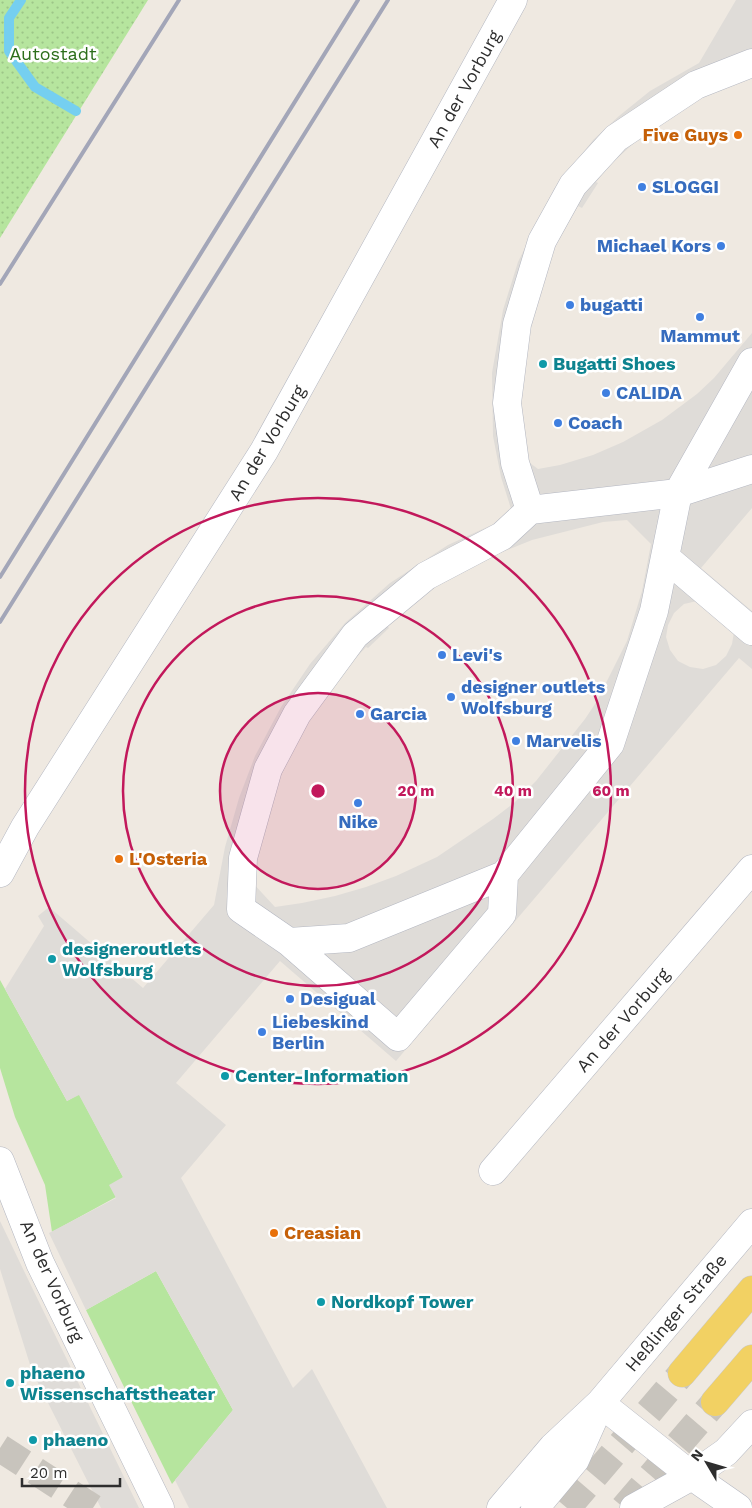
<svg xmlns="http://www.w3.org/2000/svg" width="752" height="1508" viewBox="0 0 752 1508" font-family="'Work Sans',sans-serif">
<defs>
<pattern id="park-dots" width="8" height="8" patternUnits="userSpaceOnUse" patternTransform="scale(1.25)"><rect width="8" height="8" fill="#b6e59e"/><path d="M2 2h.1M6 6h.1" fill="none" stroke="#9dc588" stroke-width="1.8" stroke-linecap="round"/></pattern>
</defs>
<rect width="100%" height="100%" fill="#efe9e1"/>
<!-- grass -->
<path fill="#b6e59e" d="M0,980L67,1101L79,1094L123,1177L116,1197L52,1232L45,1185L15,1117L0,1068Z
M156,1271L233,1410L172,1484L86,1310Z"/>
<!-- park -->
<path fill="url(#park-dots)" d="M0,0H148L0,238Z"/>
<!-- plaza -->
<path fill="#dfdcd8" fill-rule="evenodd" d="M736,0H752V76L725,85L697,100L646,132L611,164L596,182L598,183L582,208L578,206L557,243L543,274L527,326L520,406L526,460L538,469L560,465L593,455L623,442L662,420L697,394L714,378L752,333V508L701,568L752,611V669L739,658L396,1061L280,961L176,1083L226,1125L181,1178L293,1388L312,1369L387,1508H189L175,1480L233,1410L156,1271L86,1310L49,1233L116,1198L109,1185L123,1177L79,1095L67,1101L5,989L44,926L38,916L49,907L143,988L214,905L225,847L239,798L255,756L281,707L310,664L345,623L390,583L448,545L513,515L501,477L493,436L492,373L503,310L518,262L554,189L593,140L619,116L650,91L699,63ZM627,520L651,544L642,591L627,641L597,701L585,719L536,781L514,803L493,819L437,857L396,876L366,887L335,896L302,903L275,907L252,882L265,819L276,786L305,725L344,671L366,647L368,648L389,628L387,626L414,602L435,587L485,559L532,540L603,522ZM697,601L734,632L732,644L726,656L716,665L703,669L690,667L678,661L670,650L666,637L668,625L674,613L684,604Z
M0,1221L24,1271L139,1508H101L32,1371L0,1269Z"/>
<g fill="none" stroke-linecap="round" stroke-linejoin="round">
<!-- stream -->
<path stroke="#75cff0" stroke-width="10" d="M21,0L9,18V51L35,87L76,111"/>
<!-- minor-tunnel -->
<path stroke="#c8c4bd" stroke-width="28" stroke-dasharray="28 14" stroke-linecap="butt" d="M0,1448L93,1508"/>
<!-- major-tunnel -->
<path stroke="#c8c4bd" stroke-width="28" stroke-dasharray="28 14" stroke-linecap="butt" d="M567,1508L682,1373
M624,1508L715,1402"/>
<!-- minor casing -->
<g stroke="#b4b7c1" stroke-width="29">
<path id="minor" d="M752,63L696,85L616,138L573,185L542,241L517,324L507,403L515,463L530,510L502,536L426,576L355,635L297,714L268,769L243,858L241,909L289,942L349,938L504,875L610,744L654,611L678,493L752,362
M530,510L678,493L752,469
M665,557L752,631
M0,873L25,827L264,451L513,0
M289,942L398,1037L502,914L504,875
M0,1161L40,1263L160,1508
M493,1171L752,869
M600,1403L692,1476L738,1508
M501,1508L553,1447L600,1403L752,1223
M535,1508L575,1460L596,1413
M634,1508L692,1476L726,1452L752,1424"/>
</g>
<!-- major casing -->
<g stroke="#c9c9c9" stroke-width="29">
<path id="major" d="M682,1373L752,1290
M715,1402L752,1359"/>
</g>
<!-- minor -->
<use href="#minor" stroke="#fff" stroke-width="28"/>
<!-- major -->
<use href="#major" stroke="#f2d163" stroke-width="28"/>
<!-- rail -->
<path stroke="#a3a6b8" stroke-width="4" d="M0,284L179,0
M0,577L358,0
M0,622L388,0"/>
</g>
<!-- distance rings -->
<circle cx="318" cy="791" r="98" fill="#c2185b" fill-opacity=".12"/>
<g fill="none" stroke="#c2185b" stroke-width="2.5">
<circle cx="318" cy="791" r="98"/>
<circle cx="318" cy="791" r="195"/>
<circle cx="318" cy="791" r="293"/>
</g>
<!-- markers -->
<g fill="#e8710a" stroke="#fff" stroke-width="2">
<circle cx="738" cy="135" r="5"/>
<circle cx="119" cy="859" r="5"/>
<circle cx="274" cy="1233" r="5"/>
</g>
<g fill="#3f7fe0" stroke="#fff" stroke-width="2">
<circle cx="642" cy="187" r="5"/>
<circle cx="721" cy="246" r="5"/>
<circle cx="570" cy="305" r="5"/>
<circle cx="700" cy="317" r="5"/>
<circle cx="606" cy="393" r="5"/>
<circle cx="558" cy="423" r="5"/>
<circle cx="442" cy="655" r="5"/>
<circle cx="451" cy="697" r="5"/>
<circle cx="360" cy="714" r="5"/>
<circle cx="516" cy="741" r="5"/>
<circle cx="358" cy="803" r="5"/>
<circle cx="290" cy="999" r="5"/>
<circle cx="262" cy="1032" r="5"/>
</g>
<g fill="#0f9aa8" stroke="#fff" stroke-width="2">
<circle cx="543" cy="364" r="5"/>
<circle cx="52" cy="959" r="5"/>
<circle cx="225" cy="1076" r="5"/>
<circle cx="321" cy="1302" r="5"/>
<circle cx="10" cy="1383" r="5"/>
<circle cx="33" cy="1440" r="5"/>
</g>
<g text-anchor="middle" stroke-width="5" stroke-linejoin="round" paint-order="stroke">
<!-- park labels -->
<g font-size="18" fill="#2c6e1b" stroke="#fff">
<text x="53" y="60">Autostadt</text>
</g>
<!-- street labels -->
<g font-size="18" fill="#2e2e2e" stroke="#fff">
<text transform="translate(464 89) rotate(-61)" y="6">An der Vorburg</text>
<text transform="translate(267 443) rotate(-59)" y="6">An der Vorburg</text>
<text transform="translate(623 1020) rotate(-49)" y="6">An der Vorburg</text>
<text transform="translate(52 1281) rotate(66)" y="6">An der Vorburg</text>
<text transform="translate(676 1313) rotate(-50)" y="6">Heßlinger Straße</text>
</g>
<!-- food labels -->
<g font-size="18" font-weight="bold" fill="#c56008" stroke="#fff" text-anchor="start">
<text x="728" y="141" text-anchor="end">Five Guys</text>
<text x="129" y="865">L'Osteria</text>
<text x="284" y="1239">Creasian</text>
</g>
<!-- shop labels -->
<g font-size="18" font-weight="bold" fill="#366cbe" stroke="#fff" text-anchor="start">
<text x="652" y="193">SLOGGI</text>
<text x="711" y="252" text-anchor="end">Michael Kors</text>
<text x="580" y="311">bugatti</text>
<text x="700" y="342" text-anchor="middle">Mammut</text>
<text x="616" y="399">CALIDA</text>
<text x="568" y="429">Coach</text>
<text x="452" y="661">Levi's</text>
<text x="461" y="693">designer outlets<tspan x="461" dy="21">Wolfsburg</tspan></text>
<text x="370" y="720">Garcia</text>
<text x="526" y="747">Marvelis</text>
<text x="358" y="828" text-anchor="middle">Nike</text>
<text x="300" y="1005">Desigual</text>
<text x="272" y="1028">Liebeskind<tspan x="272" dy="21">Berlin</tspan></text>
</g>
<!-- culture labels -->
<g font-size="18" font-weight="bold" fill="#0d838f" stroke="#fff" text-anchor="start">
<text x="553" y="370">Bugatti Shoes</text>
<text x="62" y="955">designeroutlets<tspan x="62" dy="21">Wolfsburg</tspan></text>
<text x="235" y="1082">Center-Information</text>
<text x="331" y="1308">Nordkopf Tower</text>
<text x="20" y="1379">phaeno<tspan x="20" dy="21">Wissenschaftstheater</tspan></text>
<text x="43" y="1446">phaeno</text>
</g>
</g>
<circle cx="318" cy="791" r="8" fill="#c2185b" stroke="#fff" stroke-width="2.5"/>
<g font-size="15" text-anchor="middle" font-weight="bold" fill="#c2185b" stroke="#fff" stroke-width="5" stroke-linejoin="round" paint-order="stroke">
<text x="416" y="796">20 m</text>
<text x="513" y="796">40 m</text>
<text x="611" y="796">60 m</text>
</g>
<!-- north arrow -->
<g transform="translate(707 1463) rotate(308)" stroke="#ffffff" stroke-width="4" paint-order="stroke">
<path d="M0-4L9 19L0 12L-9 19Z" fill="#2e2e2e"/>
<text y="-8" font-size="14" font-weight="bold" text-anchor="middle" fill="#2e2e2e">N</text>
</g>
<!-- scale -->
<path d="M22 1478v8h98v-8" fill="none" stroke="#2e2e2e" stroke-width="2.5"/>
<text x="30" y="1478" font-size="15" fill="#2e2e2e" stroke="#ffffff" stroke-width="4" paint-order="stroke">20 m</text>
</svg>
